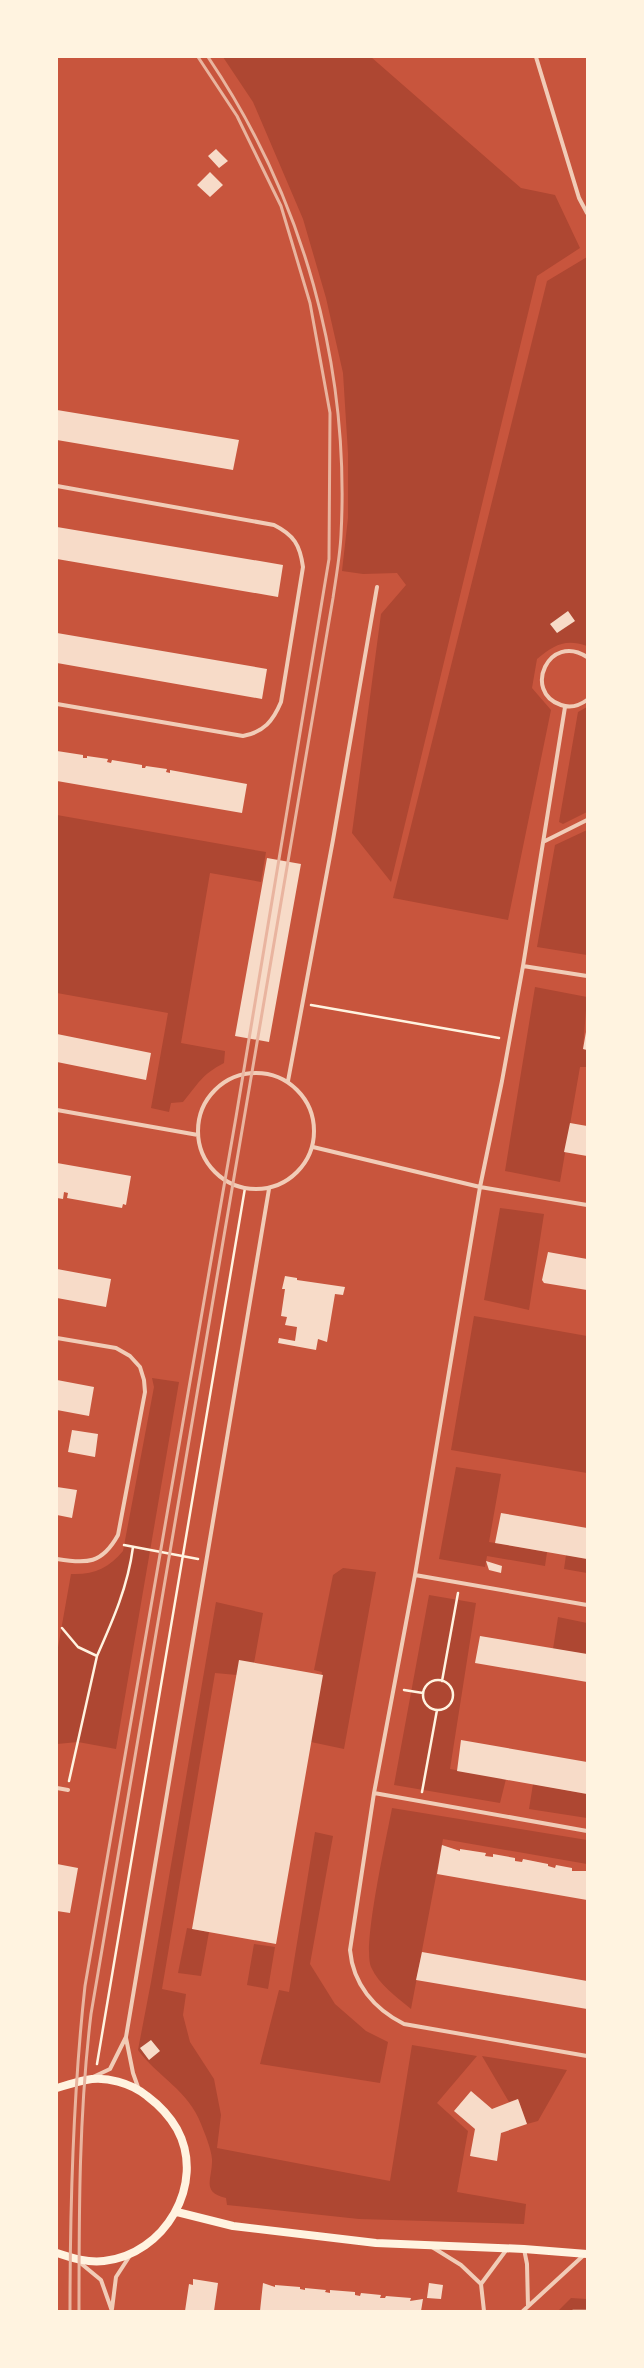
<svg xmlns="http://www.w3.org/2000/svg" width="644" height="2368" viewBox="0 0 644 2368" font-family="'DejaVu Sans',sans-serif">
<rect width="100%" height="100%" fill="#c8553d"/>
<!-- green -->
<path fill="#ae4732" d="M223,57H371L521,188L555,195L580,248L537,276L391,882L352,833L381,614L406,585L397,573L363,574L342,571L348,518V453L343,373L326,298L303,219L253,102Z
M587,257V646C565,638 554,645 537,659L532,688L551,710L508,920L393,898L547,281Z
M587,707V812L563,824L559,822L578,712Z
M57,815L266,852L261,882L210,873L181,1043L225,1051L224,1063C201,1075 199,1083 183,1102L171,1103L169,1112L151,1108L168,1013L57,993Z
M587,830V955L537,947L555,845Z
M535,987L587,997L583,1049L587,1050V1067H580L560,1182L505,1171Z
M500,1208L544,1214L529,1310L484,1300Z
M474,1316L587,1336V1473L451,1450Z
M152,1378L179,1382L116,1749L78,1742L57,1744V1653L71,1574C94,1575 109,1568 123,1551L154,1387Z
M456,1467L501,1474L489,1542L547,1552L545,1566L487,1556L485,1567L439,1559Z
M566,1555L587,1559V1573L564,1569Z
M343,1568L376,1572L344,1749L311,1742L322,1672L314,1670L333,1575Z
M429,1595L476,1603L450,1769L506,1779L500,1803L394,1785Z
M216,1602L263,1613L254,1663L237,1675L215,1673L162,1989L186,1994L183,2015L190,2042L214,2079L221,2115L217,2148L390,2181L412,2045L477,2056L437,2103L468,2131L457,2192L526,2204L524,2224L359,2219L227,2205L226,2198C200,2192 213,2178 212,2159C211,2148 205,2134 201,2124C189,2091 157,2076 138,2050L151,1982Z
M558,1617L587,1623V1654L553,1649Z
M533,1784L587,1794V1818L529,1809Z
M392,1808L587,1840V1864L443,1839L411,2009C397,1997 379,1985 371,1967C362,1946 387,1836 392,1808Z
M315,1832L333,1836L310,1964L335,2004L366,2031L388,2042L380,2083L260,2064L279,1990L289,1992Z
M187,1928L209,1932L201,1976L178,1973Z
M254,1944L275,1947L268,1989L247,1985Z
M482,2056L567,2070L538,2121L527,2124L518,2099L509,2102Z
M571,2298L587,2299V2311H558Z"/>
<!-- building -->
<path fill="#f7dbc8" d="M216,149L228,161L219,168L208,156Z
M210,172L223,185L210,197L197,185Z
M57,410L239,440L233,470L57,440Z
M57,527L283,565L278,597L57,559Z
M568,611L575,621L557,633L550,624Z
M57,633L267,669L262,699L57,663Z
M57,751L83,755V758H87V756L108,759L107,762L111,763L112,760L142,765V768H145L146,766L167,769L166,772L170,773V770L247,784L242,813L57,781Z
M267,858L301,864L269,1042L235,1036Z
M586,1032H587V1050L583,1049Z
M57,1034L151,1053L146,1080L57,1062Z
M570,1123L587,1126V1156L564,1152Z
M57,1163L131,1176L126,1205L123,1204L122,1208L67,1198L68,1193L64,1192L63,1199L57,1198Z
M548,1252L587,1259V1290L544,1283L542,1280Z
M57,1269L111,1279L106,1307L57,1298Z
M285,1276L297,1278V1280L345,1287L343,1295L335,1294L327,1342L318,1339L316,1350L278,1343L279,1338L295,1341L297,1327L285,1325L287,1317L281,1316L285,1289H282Z
M57,1380L94,1387L89,1416L57,1410Z
M72,1430L98,1434L95,1457L68,1452Z
M57,1487L77,1490L72,1518L57,1515Z
M501,1513L587,1528V1559L495,1543Z
M486,1561L502,1566L501,1573L489,1570Z
M480,1636L587,1654V1682L475,1663Z
M239,1660L323,1675L276,1944L192,1929Z
M461,1740L587,1762V1794L457,1771Z
M442,1845L460,1851V1849L486,1853L485,1856L493,1857V1854L515,1858V1861L522,1862L523,1859L548,1864V1866L555,1868L556,1865L572,1868V1871H587V1900L437,1874Z
M57,1864L78,1868L70,1913L57,1911Z
M422,1952L587,1981V2009L416,1980Z
M151,2040L160,2051L149,2060L140,2048Z
M471,2091L492,2109L518,2099L527,2124L501,2133L497,2161L470,2156L475,2129L454,2111Z
M193,2279L218,2283L214,2311H185L189,2284L193,2285Z
M263,2283L275,2287V2285L300,2287V2289L305,2290V2288L326,2290L325,2292L330,2293V2290L355,2292V2295L360,2296L361,2293L381,2295L380,2298H385L386,2296L411,2298L410,2301L423,2299L421,2311H260Z
M429,2283L443,2285L441,2299L427,2298Z"/>
<g fill="none" stroke-linecap="round" stroke-linejoin="round">
<!-- path -->
<path stroke="#fff3e0" stroke-width="2.5" d="M311,1005L499,1038
M124,1545L198,1559
M62,1628L78,1647L97,1656L69,1781
M97,1656C113,1620 128,1586 133,1547
M423 1695a15 15 0 1 1 30 0a15 15 0 1 1-30 0Z
M442,1681L458,1593
M404,1690L423,1693
M422,1792L437,1710
M97,2064L245,1188
M573,2311H587"/>
<!-- minor -->
<path stroke="#f1ccb7" stroke-width="4" d="M536,57L579,198L587,213
M57,486L274,525C294,535 300,545 303,567L281,702C273,721 264,732 243,736L57,704
M587,657C549,632 522,692 561,705C570,708 579,706 587,700
M565,707L523,966L502,1081L480,1187L415,1575L374,1793L350,1950C353,1984 374,2009 404,2024L587,2056
M545,841L587,820
M523,966L587,976
M198 1131a58 58 0 1 1 116 0a58 58 0 1 1-116 0Z
M288,1081L333,840L377,587
M57,1110L198,1135
M313,1147L480,1187L587,1205
M57,1338L116,1348L130,1356L140,1367L144,1380L145,1392L118,1535C102,1564 87,1564 57,1559
M415,1575L587,1605
M57,1788L68,1790
M374,1793L587,1831
M126,2038L133,2073L139,2090
M93,2077L110,2069L126,2037L269,1189
M432,2247L461,2265L481,2284L484,2311
M524,2249L527,2264L528,2306
M78,2261L101,2280L112,2311
M481,2284L507,2249
M112,2309L116,2277L131,2254
M523,2311L585,2254"/>
<!-- secondary -->
<path stroke="#fff3e0" stroke-width="8" d="M57,2088C67,2085 76,2082 86,2080C106,2076 131,2083 147,2096C159,2105 169,2115 177,2129C207,2184 164,2255 104,2261C88,2263 72,2258 57,2253
M177,2212L233,2226L376,2243L524,2249L587,2254"/>
<!-- rail -->
<path stroke="#e9b49f" stroke-width="3" d="M70,2311C70,2202 73,2094 85,1986L236,1117L329,559L330,413L310,303L281,206L237,116L198,57
M79,2311C79,2211 79,2113 91,2014L333,598C336,577 340,556 341,535C350,365 303,198 208,57"/>
</g>
<!-- border -->
<rect width="644" height="2368" fill="none" stroke="#fff3e0" stroke-width="116"/>
</svg>
